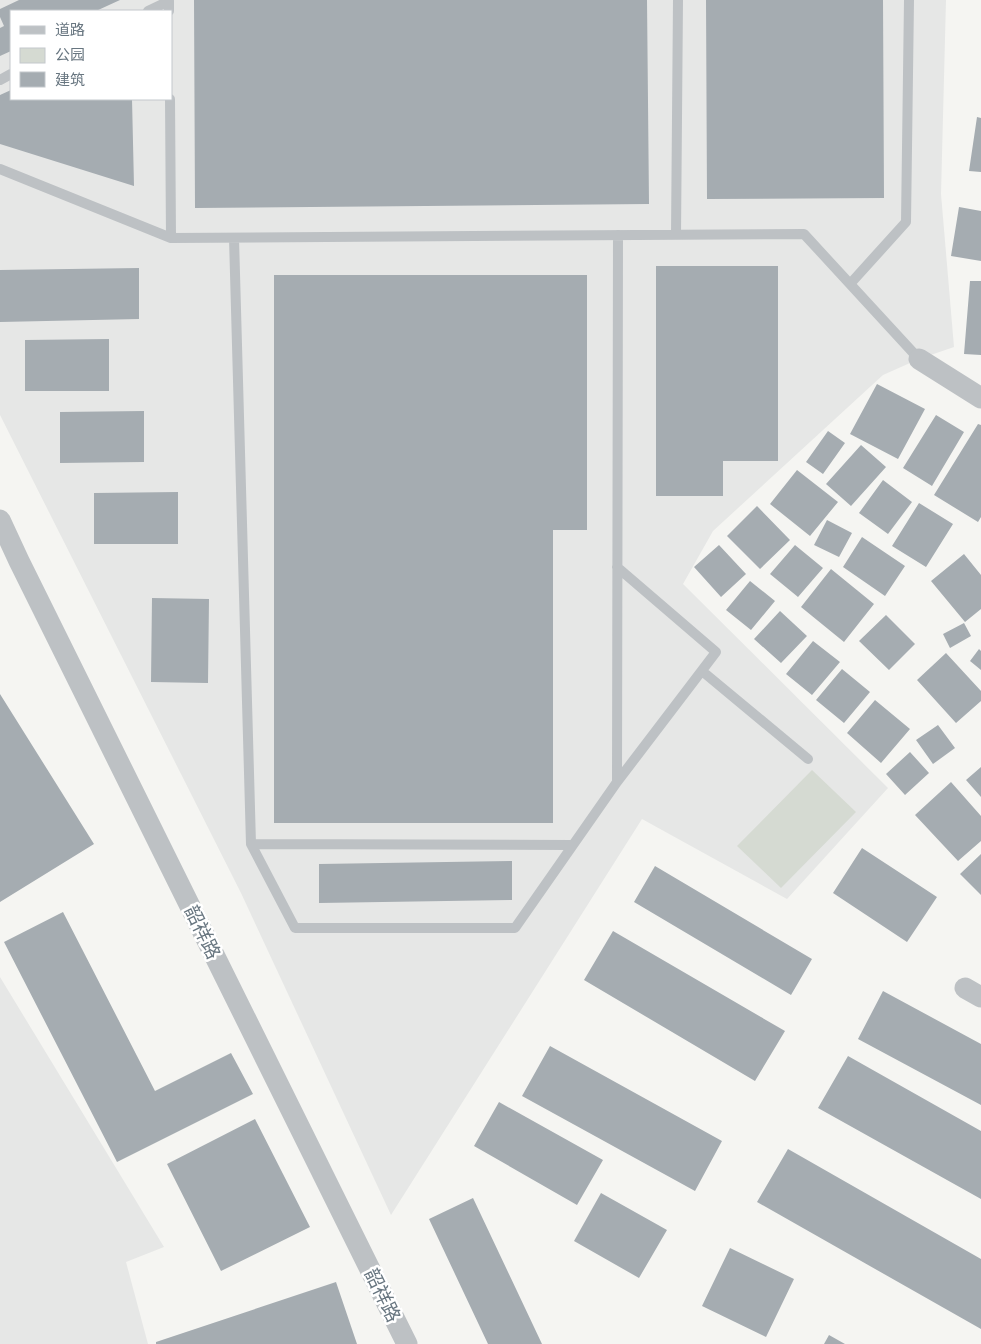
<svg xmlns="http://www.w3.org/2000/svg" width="981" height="1344" viewBox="0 0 981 1344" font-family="'Titillium Web','Noto Sans SC',sans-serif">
<rect width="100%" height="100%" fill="#f5f5f2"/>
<!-- built -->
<path fill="#e6e7e6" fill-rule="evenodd" d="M0,0H946L941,194L954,347L919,359L883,375L713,531L683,584L888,788L787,899L642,819L391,1215L241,893L0,415ZM11,11H171V99H11Z
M0,977L164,1247L126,1262L148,1344H0Z"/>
<!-- green -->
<path fill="#d5dad2" d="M812,770L856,812L781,888L737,846Z"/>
<!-- building -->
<path fill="#a5acb1" d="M19,0H120L96,11H11V51L0,56V28L4,26L0,17V9Z
M194,0H647L649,204L195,208Z
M706,0H883L884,198L707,199Z
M11,90V99H132L134,186L0,144V95Z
M977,117L981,118V172L969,171Z
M959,207L981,211V261L951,256Z
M656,266H778V461H723V496H656Z
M139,268V319L0,322V270Z
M274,275H587V530H553V823H274Z
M970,281H981V355L964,354Z
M109,339V391H25V340Z
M877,384L925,409L898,459L850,434Z
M144,411V462L60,463V412Z
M936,415L964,432L932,486L903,468Z
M978,424L981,425V517L978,522L934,495Z
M828,431L845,443L823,474L806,462Z
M861,445L886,467L851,506L826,484Z
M797,470L838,502L810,536L770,504Z
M883,480L912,502L888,534L859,513Z
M178,492V544H94V493Z
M919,503L953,524L926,567L892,546Z
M757,506L790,540L760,569L727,536Z
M827,520L852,533L839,557L814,545Z
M862,537L905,566L885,596L843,567Z
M719,545L746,574L721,597L694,567Z
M795,545L823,568L798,597L770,574Z
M964,554L981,575V609L965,622L931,581Z
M831,569L874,604L844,642L801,607Z
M750,581L775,601L751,630L726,610Z
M152,598L209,599L208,683L151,682Z
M780,611L807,636L781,663L754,639Z
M886,615L915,644L889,670L859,641Z
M964,623L971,636L950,648L943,634Z
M813,641L840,662L812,695L786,674Z
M979,649L981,651V670L970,661Z
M946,653L981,691V701L956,723L917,680Z
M842,669L870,692L844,723L816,700Z
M0,694L94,844L0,902Z
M875,700L910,729L881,763L847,733Z
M938,725L955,748L933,764L916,740Z
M910,752L929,773L905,795L886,774Z
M981,767V797L966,780Z
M951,782L981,816V841L958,861L915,815Z
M862,848L937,897L907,942L833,893Z
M981,854V895L960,874Z
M512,861V900L319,903V864Z
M655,866L812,959L791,995L634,902Z
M63,912L155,1091L231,1053L253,1094L117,1162L4,942Z
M613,931L785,1031L755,1081L584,980Z
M883,991L981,1044V1105L858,1039Z
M550,1046L722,1141L695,1191L522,1096Z
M848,1056L981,1131V1199L818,1108Z
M499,1102L603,1160L577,1205L474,1146Z
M255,1119L310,1227L221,1271L167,1164Z
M788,1149L981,1259V1329L757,1202Z
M601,1193L667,1230L639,1278L574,1241Z
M473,1198L542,1344H488L429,1219Z
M730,1248L794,1279L766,1337L702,1306Z
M336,1282L357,1344H156V1342Z
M829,1335L845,1344H824Z"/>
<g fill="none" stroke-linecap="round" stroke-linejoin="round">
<!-- service -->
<path stroke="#bdc1c4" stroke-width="10" d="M148,11L169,1V11
M0,80L11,74
M170,99L171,238
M0,169L171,238L804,234L919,359
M676,235L678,0
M234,238L251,844L572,845
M850,284L906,222L909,0
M617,567L716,652L617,782
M702,671L808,759
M251,844L295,928H515L617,782L618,235"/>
<!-- minor -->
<path stroke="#bdc1c4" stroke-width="21" d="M919,359L981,398
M0,520L19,561L407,1344
M965,988L981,997"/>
</g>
<g text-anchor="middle" stroke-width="5" stroke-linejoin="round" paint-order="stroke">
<!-- street labels -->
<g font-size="19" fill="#687680" stroke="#fff">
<text transform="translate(203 932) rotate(64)" y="7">韶祥路</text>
<text transform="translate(383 1295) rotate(64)" y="7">韶祥路</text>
</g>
</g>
<!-- legend -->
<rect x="10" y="10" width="162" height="90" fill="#ffffff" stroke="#c3c8cc"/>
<rect x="20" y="26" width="25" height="8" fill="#bdc1c4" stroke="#c3c8cc"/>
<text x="55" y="35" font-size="15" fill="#687680">道路</text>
<rect x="20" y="48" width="25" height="15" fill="#d5dad2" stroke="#c3c8cc"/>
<text x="55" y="60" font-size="15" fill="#687680">公园</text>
<rect x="20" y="72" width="25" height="15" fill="#a5acb1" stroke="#c3c8cc"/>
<text x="55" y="85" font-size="15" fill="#687680">建筑</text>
</svg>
